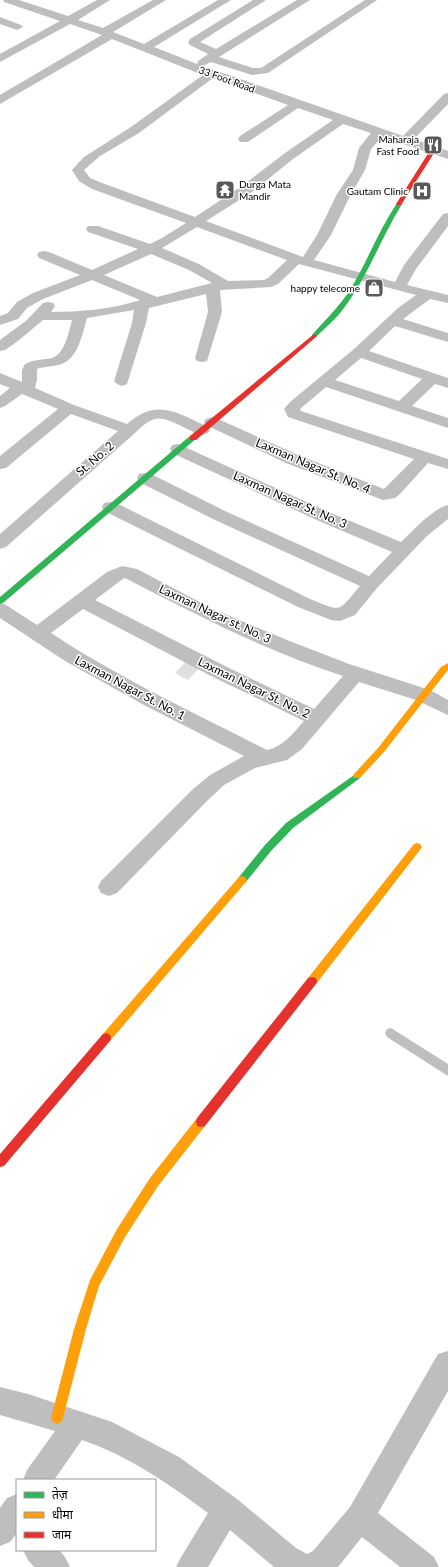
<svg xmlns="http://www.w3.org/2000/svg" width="448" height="1567" viewBox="0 0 448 1567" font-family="Lato,'Noto Sans Devanagari',sans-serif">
<rect width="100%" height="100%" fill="#fff"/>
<!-- building -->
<path fill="#dfdfdf" d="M372,283L382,288L378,293L367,289Z
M189,658L203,664L188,680L175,673Z"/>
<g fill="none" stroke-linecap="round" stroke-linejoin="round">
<!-- lane -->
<path fill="#bebebe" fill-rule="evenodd" d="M391,1028L448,1064V1076L387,1037L385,1033L387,1029Z"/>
<!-- street -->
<path fill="#bebebe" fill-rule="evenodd" d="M3,0H19L68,16L97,0H110L78,20L103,28L153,0H166L113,32L144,44L218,0H231L154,47L197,64L198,61L208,54L190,45L188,43L190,39L253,0H266L200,42L216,49L297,0H310L219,57L253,68H261L365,0H377L268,73L252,75L211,62L203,66L403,136L444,94L448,93V104L414,139L448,151V159L382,137L371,149L365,170L351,194L331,235L314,260L395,282L404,265L443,214L448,213V226L416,269L407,285L448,295V303L430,299L403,319L448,333V342L395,326L369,351L448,378V388L435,384L412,406L448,418V428L326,387L300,409L301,411L448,459V469L428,463L400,494L395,498L383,500L286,463L206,425L204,422L206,419L212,417L218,419L298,455L384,489L414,459L288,417L284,409L290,402L354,349L398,308L416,295L299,264L278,284L271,287L220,290L222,312L207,361L202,362L197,361L195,358L208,312L206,294L149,308L146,323L127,384L122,386L117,384L114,381L132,323L134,310L87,318C82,335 78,360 59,365C52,367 44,366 37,369V380L35,388L74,405L127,424C157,398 176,412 208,427L210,430L208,433L202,435C190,432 166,415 155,419C147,421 140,428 135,433L6,547L0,549V534L118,431L71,414L6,468L0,469V456L58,409L22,394L5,406L0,408V396L10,388L0,384V373L22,382V370L25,364C34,359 43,360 52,358C65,354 69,331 72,320H43L18,341L5,350L0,351V340L27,320L43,303L48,302L53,303L55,306L51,312C78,312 114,309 140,300L92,280L43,299L27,308L18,319L0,325V316L8,313L17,302L33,293L80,275L39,258L37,255L39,252L44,251L49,252L92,270L138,249L88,232L86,229L88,226H98L150,244L162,238L186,223L92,189L79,181L72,170L84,157L131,127L203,75L112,39L0,104V95L102,35L70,24L0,62V54L60,21L4,2ZM213,78L288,105L240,136L238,139L240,142H248L298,108L333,120L285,153L242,186L195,217L102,183L90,178L84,170L100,156L139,133ZM343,124L371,133L359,148L353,170L337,194L317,235L303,257L206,221L252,192L293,159ZM197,227L287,260L268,278L264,280L228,281L199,264L162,248ZM151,254L189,270L212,283L157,297L104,275ZM361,358L422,379L399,401L335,380Z
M0,17L21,25L23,27L17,30L0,24Z
M178,444L331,513L401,542C413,531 432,509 448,505V519L427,536L377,588L355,615L340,621L331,620L298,607L104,511L102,507L104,503L110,502L116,503L310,599C343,612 337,613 360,586L215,520L139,482L137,478L139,474L145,473L151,474L227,512L369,576L392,552L319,521L172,453L170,449L172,445Z
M122,566L137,569L213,609L287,640L349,664L430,690L448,700V715L416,700L359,682L302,749L287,760L255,768L224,785L206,802L117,893L109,896L101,893L98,887L101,881L192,790L210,775L244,756L144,705L65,661L0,618V603L6,605L37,625L107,572ZM124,578L127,579C197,615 268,652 343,676L314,709L225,666L95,600ZM83,609L211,676L304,721C293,733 283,747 267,750C194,713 119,678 51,633Z
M448,1351V1391L378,1513L434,1557L439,1567H400L362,1537L338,1567H274L230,1530L208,1567H176L181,1557L208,1513C169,1484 129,1456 82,1440L54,1480H23L27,1470L55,1431L0,1415V1387L28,1394L112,1422L179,1457L237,1499L296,1548L307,1554L313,1551L350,1507L438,1354Z
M17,1494V1533L10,1542L0,1546V1508L7,1498Z
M23,1550H59L65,1557L70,1567H34L28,1560Z"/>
<!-- fast -->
<path fill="#30b455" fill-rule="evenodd" d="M397,203L402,204C381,238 368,276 344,308C336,319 325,328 316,337H312V335C325,320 339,307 350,290C367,262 379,230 397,203Z
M190,436H196L197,438L3,603L0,604V597Z
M357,773L360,774L361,776L360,778L293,828L271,851L245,883L242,884L239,883L237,880L239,877L265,845L286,823Z"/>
<!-- slow -->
<path fill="#ff9f0a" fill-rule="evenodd" d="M448,663V670L384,752L360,778H354L353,776L354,774L378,748L441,667Z
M417,843L420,844L422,847L420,850L316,984L312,985L308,984L307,981L308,978L414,844Z
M242,876L245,877L247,880L245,883L110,1041L106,1043L102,1041L101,1038L102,1035L239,877Z
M201,1117L205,1118L206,1122L205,1126L158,1186L125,1237L99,1286L86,1329L63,1418L61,1422L57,1424L53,1422L51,1418L74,1329L90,1280L117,1229L150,1178L197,1118Z"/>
<!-- jam -->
<path fill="#e5322d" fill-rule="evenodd" d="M431,149L436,150L401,205H397L396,204Z
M314,334L317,336L316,337L196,440H190V436Z
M312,977L316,978L317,981L316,984L205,1126L201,1127L197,1126L196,1122L197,1118L308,978Z
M106,1033L110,1035L111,1038L110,1041L4,1166L0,1167V1154L102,1035Z"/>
</g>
<!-- icons -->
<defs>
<g id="restaurant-square" transform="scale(1)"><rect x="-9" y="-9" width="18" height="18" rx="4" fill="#595959" stroke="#fff"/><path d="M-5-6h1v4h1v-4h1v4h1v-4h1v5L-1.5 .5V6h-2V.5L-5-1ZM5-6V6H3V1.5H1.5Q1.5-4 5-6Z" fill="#fff"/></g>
<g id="temple-square" transform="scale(1)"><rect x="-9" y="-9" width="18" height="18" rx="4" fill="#595959" stroke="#fff"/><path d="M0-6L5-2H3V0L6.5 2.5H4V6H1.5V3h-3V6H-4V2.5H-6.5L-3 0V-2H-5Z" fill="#fff"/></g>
<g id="hospital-square" transform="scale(1)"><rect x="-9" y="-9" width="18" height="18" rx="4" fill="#595959" stroke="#fff"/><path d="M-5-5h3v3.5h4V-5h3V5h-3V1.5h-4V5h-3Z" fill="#fff"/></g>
<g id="shop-square" transform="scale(1)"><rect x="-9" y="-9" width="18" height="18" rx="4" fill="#595959" stroke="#fff"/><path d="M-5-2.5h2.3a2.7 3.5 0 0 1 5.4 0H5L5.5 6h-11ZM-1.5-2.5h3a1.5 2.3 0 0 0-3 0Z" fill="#fff"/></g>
</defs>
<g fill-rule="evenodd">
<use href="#restaurant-square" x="433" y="145"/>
<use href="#temple-square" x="225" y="190"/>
<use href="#hospital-square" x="422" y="191"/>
<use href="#shop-square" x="374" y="288"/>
</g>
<g text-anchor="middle" stroke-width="3" stroke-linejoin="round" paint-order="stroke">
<!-- far-street labels -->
<g font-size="10" fill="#000" stroke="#fff">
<text transform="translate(227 79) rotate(20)" y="4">33 Foot Road</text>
</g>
<!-- far-poi labels -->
<g font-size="10" fill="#000" stroke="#fff" text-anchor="end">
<text x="419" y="143">Maharaja<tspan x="419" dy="12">Fast Food</tspan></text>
<text x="239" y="188" text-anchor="start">Durga Mata<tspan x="239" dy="12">Mandir</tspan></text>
<text x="408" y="195">Gautam Clinic</text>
<text x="360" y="292">happy telecome</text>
</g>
<!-- street labels -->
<g font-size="12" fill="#000" stroke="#fff">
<text transform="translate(95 459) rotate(-41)" y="4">St. No. 2</text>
<text transform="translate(313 466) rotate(23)" y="4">Laxman Nagar St. No. 4</text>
<text transform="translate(290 500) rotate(24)" y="4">Laxman Nagar St. No. 3</text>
<text transform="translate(215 614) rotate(25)" y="4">Laxman Nagar st. No. 3</text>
<text transform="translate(130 688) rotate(28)" y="4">Laxman Nagar St. No. 1</text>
<text transform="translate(254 688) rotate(26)" y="4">Laxman Nagar St. No. 2</text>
</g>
</g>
<!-- legend -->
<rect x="16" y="1479" width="140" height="72" fill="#ffffff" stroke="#999999"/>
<rect x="24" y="1492" width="20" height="6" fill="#30b455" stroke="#999999"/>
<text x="52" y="1499" font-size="12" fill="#000000">तेज़</text>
<rect x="24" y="1512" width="20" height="6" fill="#ff9f0a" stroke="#999999"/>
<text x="52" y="1519" font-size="12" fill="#000000">धीमा</text>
<rect x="24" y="1532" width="20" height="6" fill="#e5322d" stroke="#999999"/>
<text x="52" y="1539" font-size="12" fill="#000000">जाम</text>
</svg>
